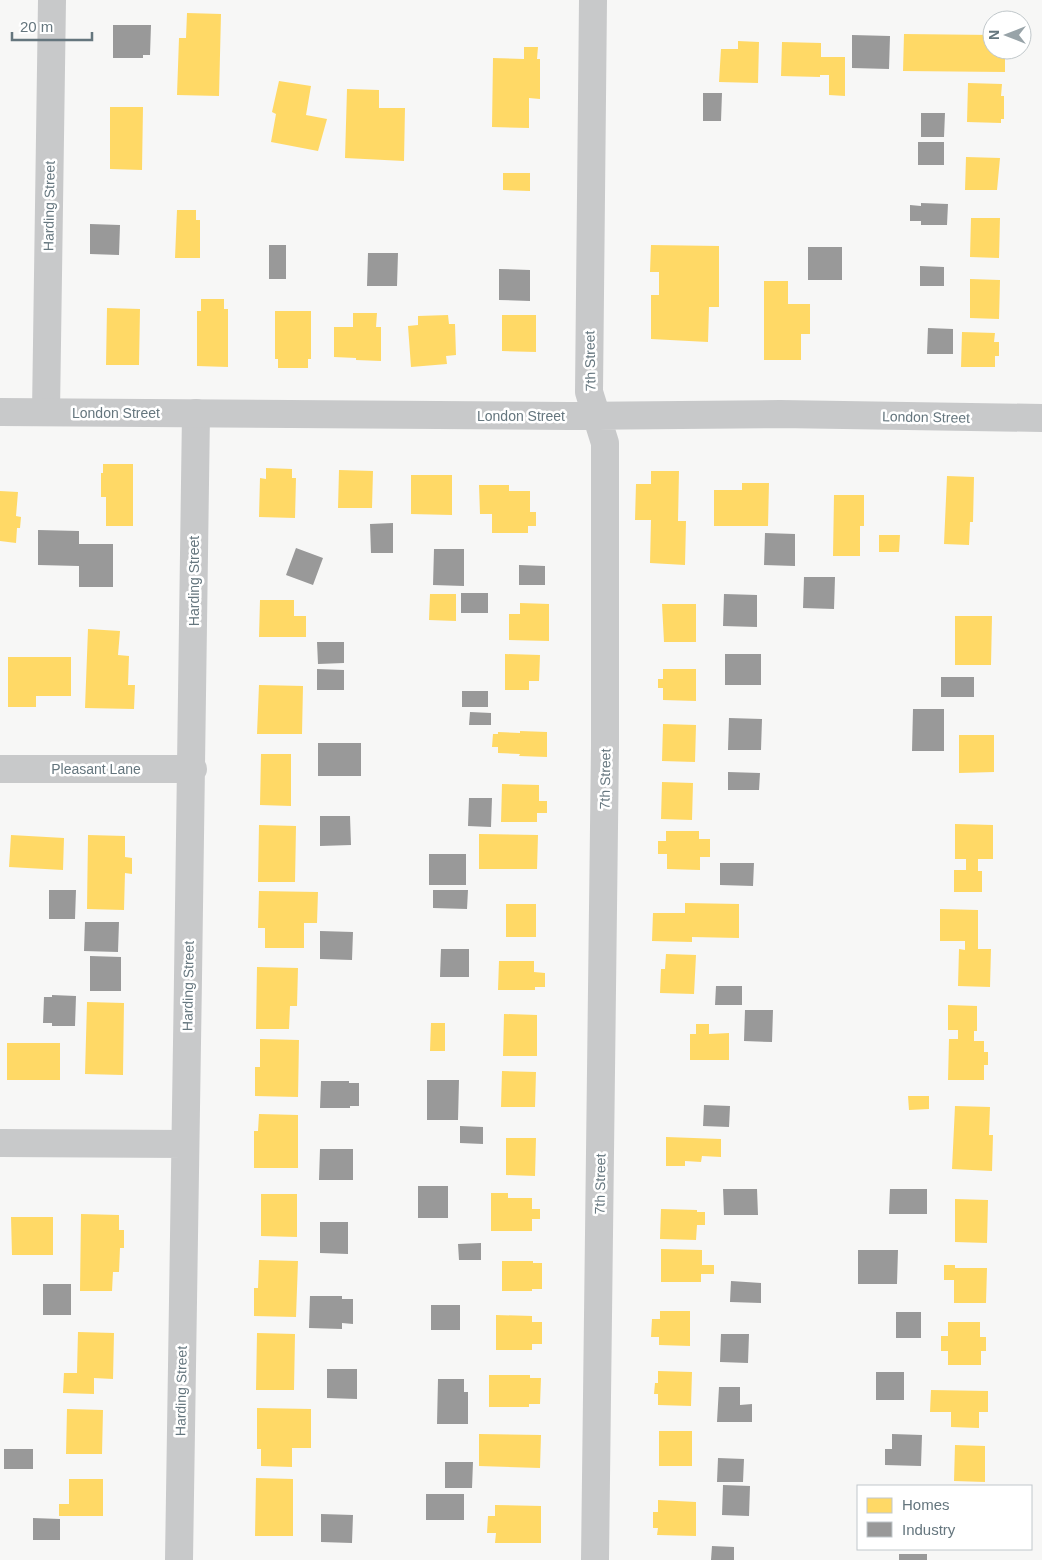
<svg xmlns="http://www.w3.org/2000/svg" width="1042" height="1560" viewBox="0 0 1042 1560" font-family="Arial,sans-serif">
<rect width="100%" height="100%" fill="#f7f7f6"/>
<!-- homes -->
<path fill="#ffd966" d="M187,13L221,14L219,96L177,95L179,38H186Z
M904,34L992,35V50H1005V72L903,71Z
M738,41L759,42L758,83L719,82L721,49H738Z
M782,42L821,43V57H845V96L829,95V75H820V77L781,76Z
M524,47H538L537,59H540V99L529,98V128L492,127L493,58L524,59Z
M279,81L311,86L306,115L327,119L318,151L271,142L276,114L272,112Z
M968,83L1002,84L1001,96H1004V119H1001V123L967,122Z
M347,89L379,90V108H405L404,161L345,158Z
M110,107H143L142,170L110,169Z
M966,157L1000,158L997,190H965Z
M503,173H530V191L503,190Z
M177,210H196V220H200V258H175Z
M971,218H1000L999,258L970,257Z
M651,245L719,246V307H709L708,342L651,339V295H659V272H650Z
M970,279L1000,280L999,319L970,318Z
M764,281H788V304H810V334H801V360H764Z
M201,299H224V309H228V367L197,366V311H201Z
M107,308L140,309L139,365H106Z
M275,311H311V359H308V368H278V359H275Z
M353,313H377L376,327H381V361L356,360V358L334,357V327H353Z
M448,315L449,324H455L456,355L446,356L447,364L411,367L408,326L418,325V316Z
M502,315H536V352L502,351Z
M962,332L995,333L994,342H999V356H995V367H961Z
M103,464H133V526H106V497H101V473H103Z
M266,468L292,469V478H296L295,518L259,517L260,478L266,479Z
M339,470L373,471L372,508H338Z
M651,471H679L678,521H686L685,565L650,563L651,520H635L636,484H651Z
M411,475H452V515L411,514Z
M947,476L974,477L973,522H970L969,545L944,544Z
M742,483H769L768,526H714V490H742Z
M479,485H509V491H530V512H536V526H528V533H492V514H480Z
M0,491L18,492L16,516L21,517L20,528H17L16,543L0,541Z
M834,495H864V526H860V556H833Z
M879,535H900L899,552H879Z
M430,594H456V621L429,620Z
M260,600H294V616H306V637H259Z
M520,603L549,604V641L509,640V614H520Z
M662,604H696V642H664Z
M955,616H992L991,665H955Z
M88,629L120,631L118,655L129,656L128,685H135L134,709L85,708Z
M505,654L540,655L539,681H529V690H505Z
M8,657H71V696H36V707H8Z
M663,669H696V701L663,700V688H658V679H663Z
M259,685L303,686L302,734H257Z
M663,724L696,725L695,762L662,761Z
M520,731L547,732V757L519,756L520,754L498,753V747H492L493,734H498V732L520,733Z
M959,735H994V772L959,773Z
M261,754H291V806L260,805Z
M662,782L693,783L692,820L661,819Z
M502,784L539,785V801H547V813H537V822H501Z
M955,824L993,825V859H978V871H982V892H954V870H966V859H955Z
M259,825L296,826L295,882H258Z
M666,831H699V839H710V857H700V870L667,869V854H658V841H666Z
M479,834L538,835L537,869H479Z
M11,835L64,838L63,870L9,867Z
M88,835L125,836V857L132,858V874L125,873L124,910L87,909Z
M259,891L318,892L317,923H304V948H265V928H258Z
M685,903L739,904V938L692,937V942L652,941L653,913H685Z
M506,904H536V937H506Z
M940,909L978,910V949H991L990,987L958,986L959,949L965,950V941H940Z
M666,954L696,955L694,994L660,993L661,969H665Z
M499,961H534V972L545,973V987H535V990H498Z
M257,967L298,968L297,1006H290L289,1029H256Z
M87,1002L124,1003L123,1075L85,1074Z
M948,1005L977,1006V1031H974V1041H984V1052H988V1065H984V1080H948L949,1039H958V1030H948Z
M504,1014L537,1015V1056H503Z
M431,1023H445V1051H430Z
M696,1024H709V1034L729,1033V1060H690V1034H696Z
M260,1039L299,1040L298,1097L255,1096V1067H260Z
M7,1043H60V1080H7Z
M502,1071L536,1072L535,1107H501Z
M908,1096H929V1109L909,1110Z
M955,1106L990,1107L989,1135H993L992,1171L952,1169Z
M259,1114L298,1115V1168H254V1131H258Z
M666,1137L721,1139V1157L702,1156L701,1162L685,1161V1166H666Z
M506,1138H536L535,1176L506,1175Z
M491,1193H508V1198H532V1209H540V1219H532V1231H491Z
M261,1194H297V1237L261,1236Z
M955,1199L988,1200L987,1243L955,1242Z
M661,1209L697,1210V1212H705V1225H697L696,1240L660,1239Z
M81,1214L119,1215V1230H124V1248H120L119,1272H113L112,1291H80Z
M11,1217H53V1255H12Z
M661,1249L702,1250V1265H714V1274H701V1282H661Z
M259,1260L298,1261L296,1317L254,1316V1288H258Z
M502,1261H533V1263H542V1289H532V1291H502Z
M944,1265H955V1268H987L986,1303H954V1280H944Z
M660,1311H690V1346L659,1345V1337H651L652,1319H660Z
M496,1315L532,1316V1322H542V1344H532V1350H496Z
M948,1322H980V1337H986V1351H981V1365H948V1351H941V1336H948Z
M78,1332L114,1333L113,1379L94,1378V1394L63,1393L64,1373H77Z
M257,1333L295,1334L294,1390H256Z
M658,1371L692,1372L691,1406L658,1405V1394H654L655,1383H658Z
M489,1375H530V1378H541L540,1404H529V1407H489Z
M931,1390L988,1391V1412H979V1428L951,1427V1412H930Z
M257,1408L311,1409V1448H292V1467L261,1466V1449H257Z
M67,1409L103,1410L102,1454H66Z
M659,1431H692V1466H659Z
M479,1434L541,1435L540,1468L479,1466Z
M955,1445L985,1446V1482L954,1481Z
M256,1478L293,1479V1536H255Z
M69,1479H103V1516H59V1504H69Z
M658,1500L696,1502V1536L657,1535L658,1528H653V1512H658Z
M495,1505L541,1506V1543H495L496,1533H487L488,1516H495Z"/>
<!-- industry -->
<path fill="#999" d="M113,25H151L150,55H143V58H113Z
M852,35L890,36L889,69L852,68Z
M703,93H722L721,121H703Z
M921,113H945L944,137H921Z
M918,142H944V165H918Z
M921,203L948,204L947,225H921V221H910V205L921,206Z
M90,224L120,225L119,255L90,254Z
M269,245H286V279H269Z
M808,247H842V280H808Z
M368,253H398L397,286H367Z
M920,266L944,267V286H920Z
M499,269L530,270V301L499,300Z
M928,328L953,329V354H927Z
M393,523V553H371L370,524Z
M38,530L79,531V544H113V587H79V566L38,565Z
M765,533L795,534V566L764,565Z
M296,548L323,558L313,585L286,575Z
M434,549H464V586L433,585Z
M519,565L545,566V585H519Z
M804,577H835L834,609L803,608Z
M461,593H488V613H461Z
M724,594L757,595V627L723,626Z
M317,642H344V663L318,664Z
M725,654H761V685H725Z
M317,669L344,670V690H317Z
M941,677H974V697H941Z
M462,691H488V707H462Z
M913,709H944V751H912Z
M470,712L491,713V725H469Z
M729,718L762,719L761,750H728Z
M318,743H361V776H318Z
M728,772L760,773L759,790H728Z
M469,798H492L491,827L468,826Z
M320,816H350L351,845L320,846Z
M429,854H466V885H429Z
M720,863H754L753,886L720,885Z
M49,890H76L75,919H49Z
M433,890H468L467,909L433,908Z
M85,922H119L118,952L84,951Z
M320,931L353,932L352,960L320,959Z
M441,949H469V977H440Z
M90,956L121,957V991H90Z
M716,986H742V1005H715Z
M52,995L76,996L75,1026H52V1023H43L44,997H52Z
M745,1010H773L772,1042L744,1041Z
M427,1080H459L458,1120H427Z
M321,1081H349V1083H359V1106H350V1108H320Z
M704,1105L730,1106L729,1127L703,1126Z
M460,1126L483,1127V1144L460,1143Z
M320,1149H353V1180H319Z
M418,1186H448V1218H418Z
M723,1189H757L758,1215H724Z
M890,1189H927V1214H889Z
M320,1222H348V1254L320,1253Z
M481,1243V1260H459L458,1244Z
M858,1250H898L897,1284H858Z
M731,1281L761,1283V1303L730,1302Z
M43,1284H71V1315H43Z
M310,1296H342V1299H353V1324L342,1323V1329L309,1328Z
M431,1305H460V1330H431Z
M896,1312H921V1338H896Z
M721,1334H749L748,1363L720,1362Z
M327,1369H357V1399L327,1398Z
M876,1372H904V1400H876Z
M438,1379H464V1392H468V1424H437Z
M719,1387H740V1405L752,1404V1422H717Z
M892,1434L922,1435L921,1466L885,1465V1449H892Z
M4,1449H33V1469H4Z
M718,1458L744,1459L743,1482H717Z
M445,1462H473L472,1488H445Z
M723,1485L750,1486L749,1516L722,1515Z
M426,1494H464V1520H426Z
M321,1514L353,1515L352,1543L321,1542Z
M33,1518L60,1519V1540H33Z
M712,1546L734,1547V1560H711Z
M899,1554H927V1560H899Z"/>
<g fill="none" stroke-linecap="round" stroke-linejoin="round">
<!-- minor -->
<path stroke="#c8c9ca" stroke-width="28" d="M46,412L52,0
M0,769H193
M0,1143L185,1144
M179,1560C184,1178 192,795 196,413"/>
<!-- tertiary -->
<path stroke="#c8c9ca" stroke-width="28" d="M593,0L589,392L605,443V746L595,1560
M0,412L569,416L780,414L1042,418"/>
</g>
<g text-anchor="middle" stroke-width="5" stroke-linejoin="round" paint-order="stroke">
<!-- street labels -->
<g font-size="14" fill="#65767e" stroke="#fff">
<text transform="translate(49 206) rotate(-89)" y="5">Harding Street</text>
<text transform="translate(590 361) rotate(-91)" y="5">7th Street</text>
<text x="116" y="418">London Street</text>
<text x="521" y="421">London Street</text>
<text transform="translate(926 417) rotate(1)" y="5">London Street</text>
<text transform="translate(194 581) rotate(-90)" y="5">Harding Street</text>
<text x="96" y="774">Pleasant Lane</text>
<text transform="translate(605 779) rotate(-89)" y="5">7th Street</text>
<text transform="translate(188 986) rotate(-89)" y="5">Harding Street</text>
<text transform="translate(600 1184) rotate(-89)" y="5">7th Street</text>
<text transform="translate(181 1391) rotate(-89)" y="5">Harding Street</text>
</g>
</g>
<!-- legend -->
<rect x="857" y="1485" width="175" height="65" fill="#ffffff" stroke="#c1c8cb"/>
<rect x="867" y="1498" width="25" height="15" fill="#ffd966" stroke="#c1c8cb"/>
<text x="902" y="1510" font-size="15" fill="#65767e">Homes</text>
<rect x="867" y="1522" width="25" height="15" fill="#999999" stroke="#c1c8cb"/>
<text x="902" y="1535" font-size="15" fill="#65767e">Industry</text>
<!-- north arrow -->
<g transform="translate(1007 35) rotate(270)"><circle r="24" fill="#ffffff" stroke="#c1c8cb"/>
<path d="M0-4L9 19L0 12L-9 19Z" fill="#98a3a8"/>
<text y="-8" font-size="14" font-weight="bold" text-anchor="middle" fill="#65767e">N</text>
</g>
<!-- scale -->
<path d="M12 32v8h80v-8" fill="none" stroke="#65767e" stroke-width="2.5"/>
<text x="20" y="32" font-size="15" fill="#65767e" stroke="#ffffff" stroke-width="4" paint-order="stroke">20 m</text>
</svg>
